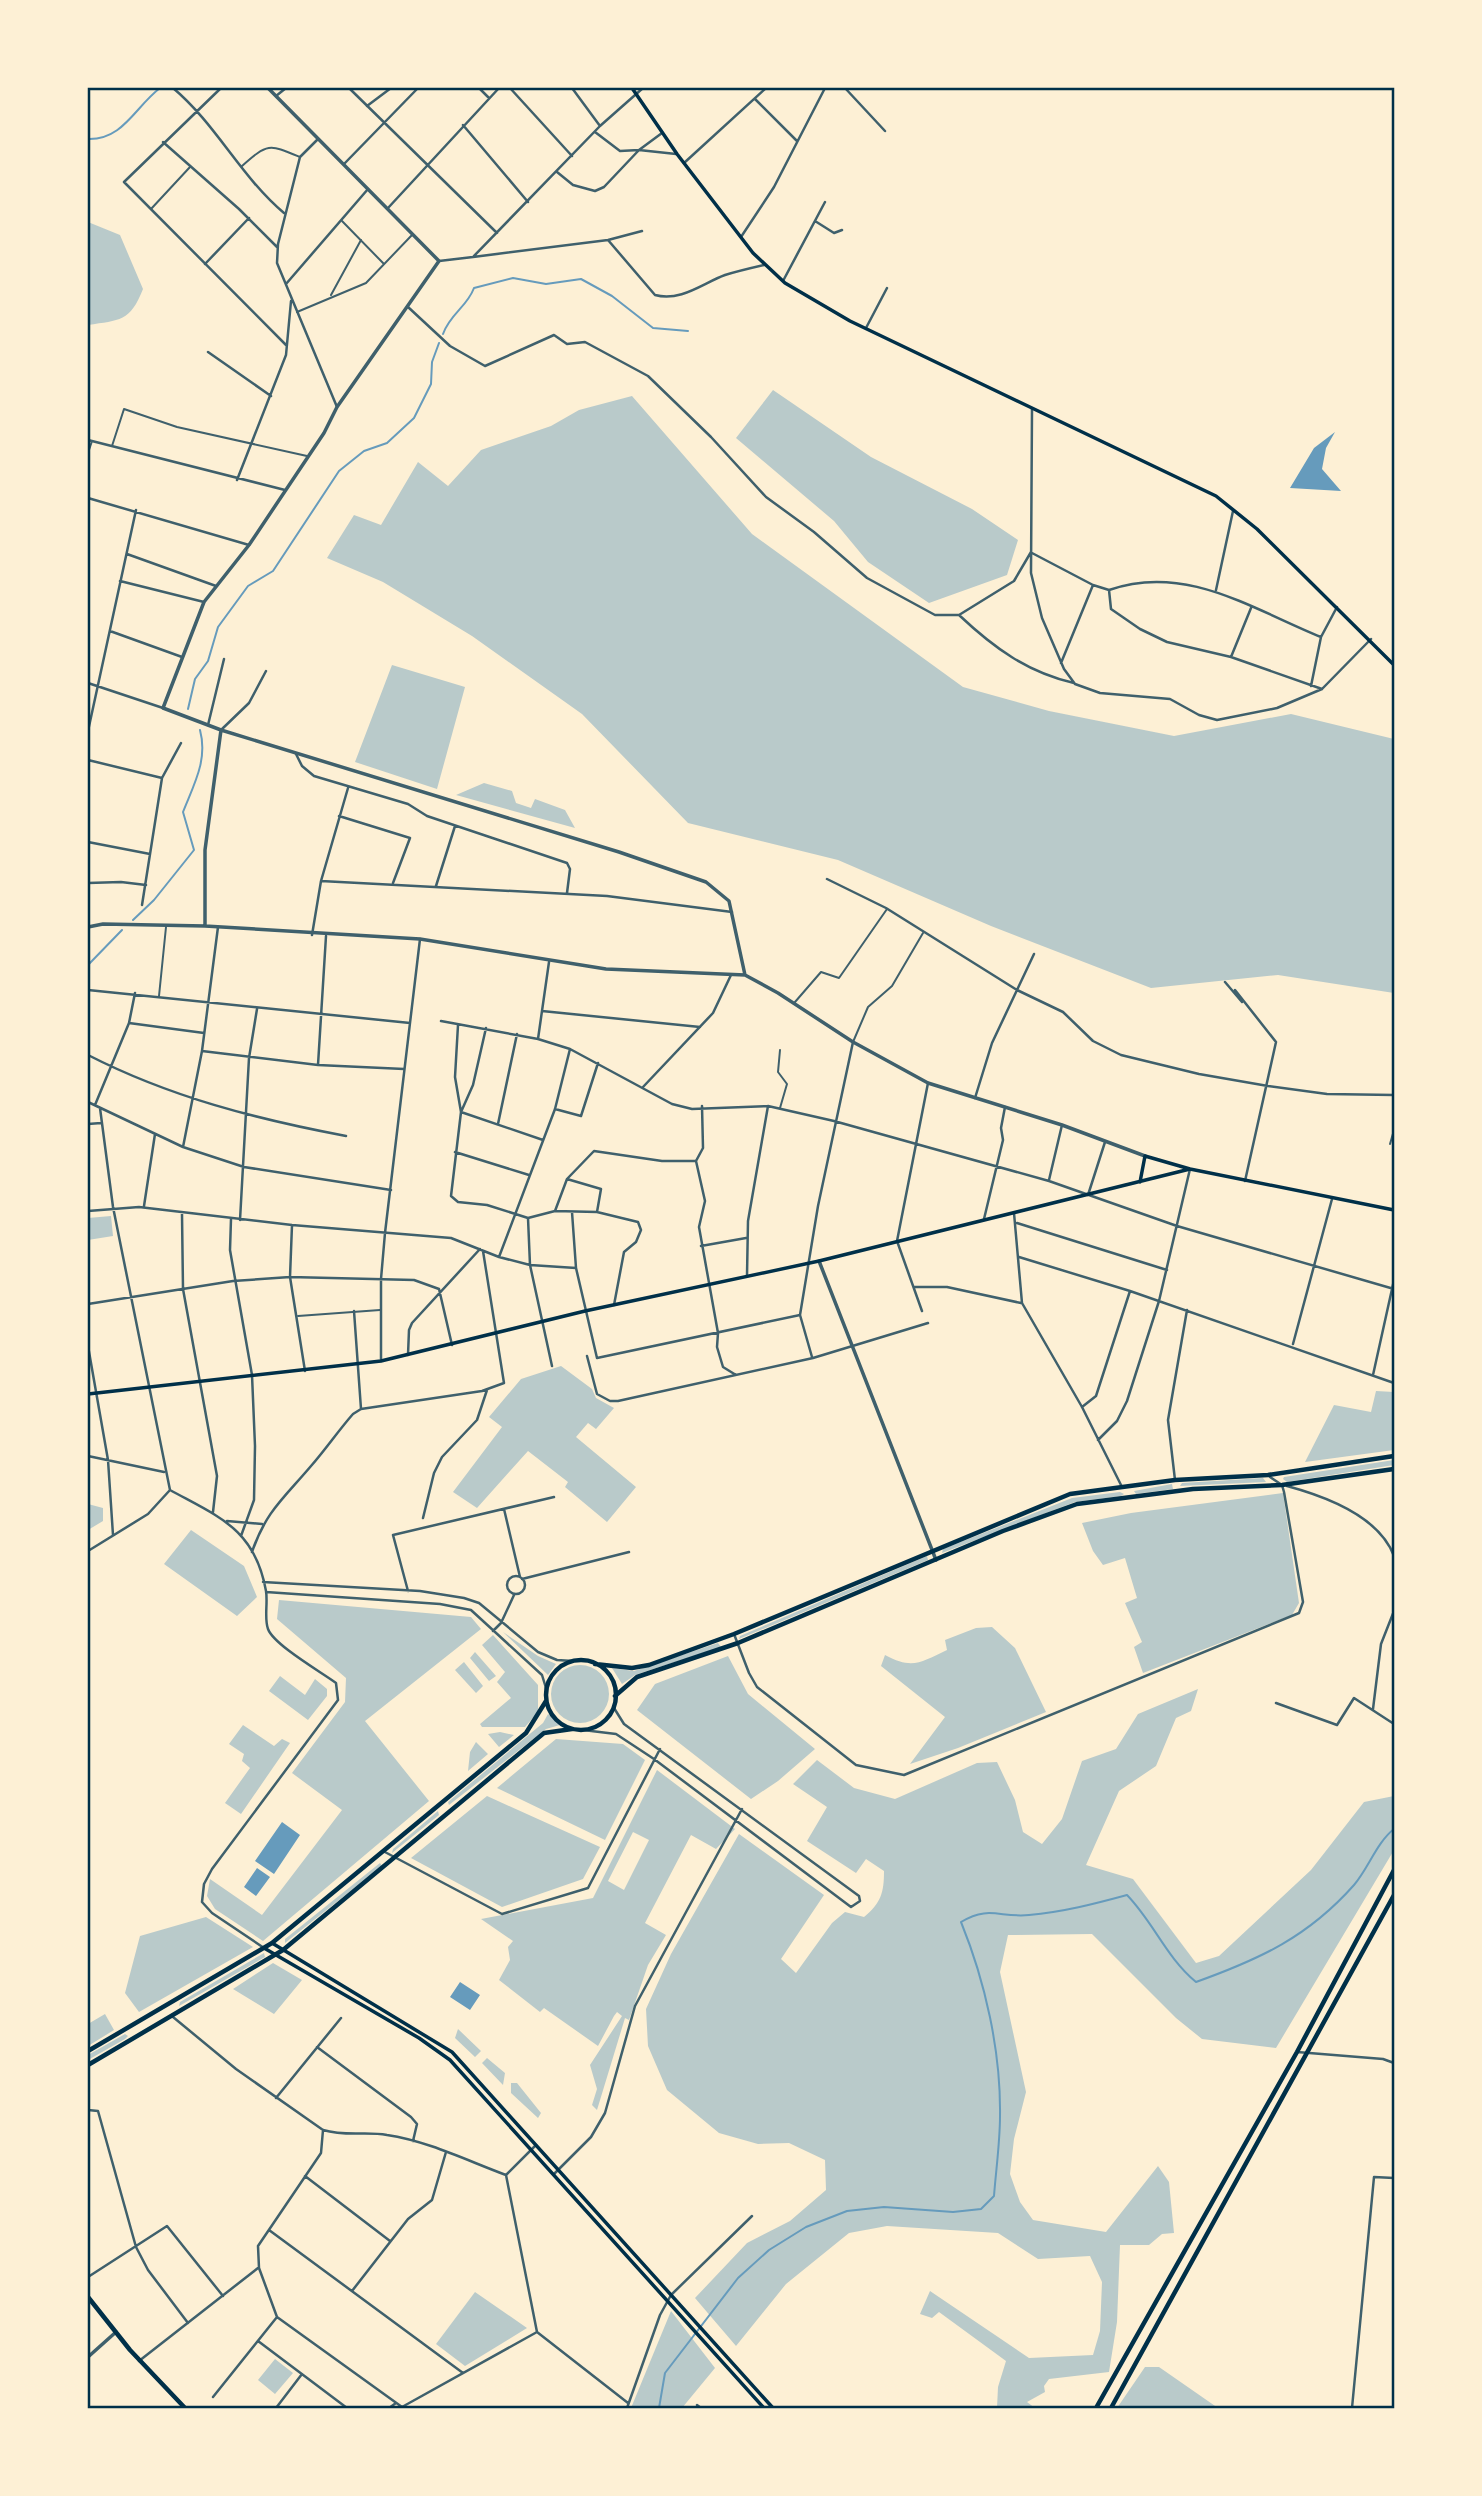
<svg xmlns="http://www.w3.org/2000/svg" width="1482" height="2496" viewBox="0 0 1482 2496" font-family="Literata,serif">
<rect width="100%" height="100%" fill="#fdf0d5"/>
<!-- green -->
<path fill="#b9caca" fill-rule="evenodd" d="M88,222L120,235L143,289C130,322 120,320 88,325Z
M773,390L871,457L972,509L1018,540L1007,575L929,603L868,562L834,521L736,438Z
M632,396L752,534L963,687L1049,711L1174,736L1291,714L1394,739V993L1278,975L1151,988L991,926L838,860L688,823L582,714L472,636L383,582L327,558L354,515L381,525L418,462L448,486L481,450L551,426L579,410Z
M392,665L465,687L437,789L355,762Z
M484,783L512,791L516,803L531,808L535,799L565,810L575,828L456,795Z
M111,1216L113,1236L88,1240V1218Z
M561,1366L592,1389L596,1398L614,1408L596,1429L588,1423L576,1437L636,1487L607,1522L565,1487L568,1482L528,1451L477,1508L453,1492L502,1427L489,1417L521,1379Z
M1376,1391L1394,1392V1450L1305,1462L1334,1405L1371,1412Z
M1394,1460V1465L1287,1482L1283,1479L1284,1477Z
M1263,1478L1266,1482L1180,1486L1182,1483Z
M1172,1484L1173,1489L1136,1494L1134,1491Z
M1120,1492L1124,1494L1121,1496L1075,1502L942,1553L943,1549L1072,1498Z
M1283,1493L1299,1603L1292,1615L1143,1673L1134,1647L1142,1642L1125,1603L1137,1598L1125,1558L1103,1565L1093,1551L1082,1523L1131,1513Z
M88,1504L103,1508V1521L88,1530Z
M191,1530L244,1566L257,1597L237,1616L164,1564Z
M927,1556L928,1560L739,1639L740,1636Z
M279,1600L471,1617L481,1629L365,1721L429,1801L263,1941L215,1909L207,1896L210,1879L262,1915L342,1810L292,1773L345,1702L346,1678L277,1619Z
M992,1627L1015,1648L1046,1712L958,1748L910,1764L945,1717L881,1666L885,1655C913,1670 921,1662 947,1650L945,1640L976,1628Z
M503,1632L538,1656L556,1664L548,1675Z
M493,1635L538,1685V1712L525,1727H482L480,1724L511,1698L497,1682L505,1672L482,1645Z
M718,1643L721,1647L635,1675L622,1684L612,1668L634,1671Z
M475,1652L496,1676L489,1681L470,1658Z
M728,1656L748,1694L815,1749L778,1781L751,1799L637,1710L655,1684Z
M464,1662L483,1686L476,1693L455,1670Z
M551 1694a29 29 0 1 1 58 0a29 29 0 1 1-58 0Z
M280,1676L305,1695L315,1679L327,1689V1696L308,1720L269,1691Z
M1198,1689L1191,1711L1176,1718L1156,1766L1119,1791L1086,1865L1133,1879L1196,1963L1219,1956L1311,1870L1364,1802L1394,1796V1850L1276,2048L1202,2039L1176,2018L1092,1934L1008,1935L1000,1972L1026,2092L1014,2139L1010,2174L1020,2202L1033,2220L1106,2232L1158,2166L1169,2182L1174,2233L1162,2234L1149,2245H1120L1117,2322L1109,2372L1049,2379L1044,2386L1045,2392L1027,2402L1035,2408H997L998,2387L1006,2361L939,2312L932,2318L920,2314L930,2291L1029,2358L1093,2355L1100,2331L1102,2282L1090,2256L1038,2259L998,2233L887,2226L849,2233L786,2284L736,2346L695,2298L747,2243L790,2221L826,2190L825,2160L789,2143L758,2144L719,2133L667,2090L648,2046L646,2009L671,1954L739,1834L824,1895L781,1959L796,1973L832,1923L845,1912L864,1917C881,1903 884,1893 884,1871L866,1859L856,1873L807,1841L827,1807L793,1784L817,1760L854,1788L895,1799L977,1763L997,1762L1015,1800L1023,1832L1042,1844L1062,1819L1082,1761L1116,1749L1138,1714Z
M548,1714L560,1725L546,1729L449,1805L448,1802L543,1723Z
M243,1725L274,1746L282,1739L290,1743L241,1814L225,1803L250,1768L242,1761L244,1754L229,1744Z
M500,1732L514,1735L499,1747L488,1734Z
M556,1739L623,1744L645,1760L605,1840L497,1788Z
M476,1742L488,1754L468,1771L470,1752Z
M657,1770L735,1829L716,1849L691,1835L645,1923L666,1935L648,1965L629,2020L625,2018L597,2110L592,2105L597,2089L590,2065L622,2016L617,2012L614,2016L598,2046L544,2008L540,2012L499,1980L510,1960L508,1947L513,1941L481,1919L593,1898ZM633,1832L649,1840L624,1890L608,1881Z
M487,1796L600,1847L583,1879L502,1907L411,1858Z
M438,1811L439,1815L392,1853L393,1849Z
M380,1863L382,1866L285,1943V1939Z
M206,1917L253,1947L139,2012L125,1993L140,1936Z
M264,1953L265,1957L179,2006L180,2002Z
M273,1963L302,1980L274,2014L233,1989Z
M105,2014L114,2030L88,2046V2024Z
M458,2029L481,2051L475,2057L455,2038Z
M125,2034L128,2036L125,2039L88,2060V2055Z
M487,2058L505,2073L503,2085L482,2063Z
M511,2083H517L541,2113L538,2118L511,2093Z
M475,2292L527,2328L465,2366L436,2344Z
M671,2311L715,2368L682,2408H631Z
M275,2359L293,2373L275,2394L258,2380Z
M1145,2367H1159L1218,2408H1117Z"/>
<!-- water -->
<path fill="#669bbc" d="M1335,432L1326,448L1322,469L1341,491L1290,488L1314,448Z
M282,1822L300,1835L274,1874L255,1861Z
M257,1868L270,1877L256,1896L244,1887Z
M460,1982L480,1995L470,2010L450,1997Z"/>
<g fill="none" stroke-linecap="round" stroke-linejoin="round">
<!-- stream -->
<path stroke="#669bbc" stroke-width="2" d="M88,139C123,140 135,107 160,88
M443,334C450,314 467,307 474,288L513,278L546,284L581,279L612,296L653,328L688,331
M188,709L195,679L208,661L218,627L248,586L273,571L339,471L364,451L387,443L414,418L431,384L432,362L439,343
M133,920L154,900L194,850L183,812C194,784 208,760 200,730
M88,965L122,930
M659,2408L665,2373L738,2278L769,2250L806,2227L847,2211L884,2207L953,2212L981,2209L994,2196C996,2170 1000,2142 1000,2116C1001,2051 985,1981 961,1922C989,1905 1000,1918 1029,1915C1063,1912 1094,1904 1127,1895C1154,1923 1166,1957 1196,1982C1260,1959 1308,1937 1354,1885C1368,1869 1377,1842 1394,1829"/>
<!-- service -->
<path stroke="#3f606c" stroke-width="2" d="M242,166C268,143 269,144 300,157
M151,209L190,167
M342,221L384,264
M331,295L361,240
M297,312L366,283L412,235
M112,446L124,409L177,427L307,456
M88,453L92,441
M159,996L166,927
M795,1002L821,972L839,978L887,909
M853,1042L868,1007L892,986L923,933
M780,1108L787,1084L778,1072L780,1050
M1390,1144L1394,1130
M298,1316L380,1310"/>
<!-- minor -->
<path stroke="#3f606c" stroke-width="2.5" d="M173,88C216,124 241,177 284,213
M221,88L124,182L286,345
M349,88L497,233
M479,88L489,98
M510,88L572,156
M572,88L600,126
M845,88L885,131
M276,96L286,88
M755,99L797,141
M367,106L391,88
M463,125L528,202
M595,132L620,151L639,150L676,154
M318,139L300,157L278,244L277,263L337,407
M163,142L239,209L277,247
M684,163L766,88
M344,164L418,88
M557,172L573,185L595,191L604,187L639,150L662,133
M388,208L499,88
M815,221L834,233L842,230
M741,237L774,187L825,88
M608,240L655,295C681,302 703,283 725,275C738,271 751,268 764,265
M473,257L608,240L642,231
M439,261L473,257L600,126L643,88
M205,264L249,218
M783,281L825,202
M286,284L368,189
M408,307L450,346L485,366L554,335L567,344L585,342L648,376L711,437L766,497L814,532L867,578L935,615H959L1014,581L1031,552
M866,328L887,288
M208,352L271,396
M1032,409L1031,573L1042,618L1064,669L1075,684L1100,693L1170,699L1199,715L1217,720L1277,708L1322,689L1371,639
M88,440L285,490
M237,480L286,355L291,301
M88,498L249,545
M1032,553L1093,585L1109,590L1111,609L1140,629L1167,642L1231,657L1322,689
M127,554L216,586
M120,581L204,602
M1109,590C1185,563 1252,609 1321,637
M1216,590L1233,511
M959,615C994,648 1027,672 1074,683
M110,631L182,657
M1231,657L1251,608
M1061,663L1093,585
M88,683L163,708
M1311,686L1321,637L1337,607
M208,725L224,659
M221,730L249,703L266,671
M88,731L136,510
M296,754L302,766L314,776L408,804L427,816L567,863L570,869L567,893
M88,760L162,778
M339,816L410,838L393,883
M88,842L150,854
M827,879L886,908L1017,990L1063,1012L1093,1041L1121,1055L1199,1074L1268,1086L1327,1094L1394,1095
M321,881L607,896L732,912
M88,883L121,882L146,885
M436,886L455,826
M142,905L162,778L181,743
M312,935L321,881L348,788
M1225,982L1242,1002
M88,990L410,1023
M1235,990L1276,1042L1245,1181
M542,1011L700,1027
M441,1021L538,1039L570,1049L672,1104L692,1109L768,1106L834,1121L1049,1181L1177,1226L1394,1289
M129,1023L204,1033
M458,1025L455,1077L461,1112
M486,1028L473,1085L461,1112L451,1196L458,1202L487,1205L528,1218L555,1211L597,1212L638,1222L641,1230L636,1242L624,1252L614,1305
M538,1039L549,962
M202,1051L318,1065L404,1069
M88,1055C170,1097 256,1119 346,1136
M318,1065L326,936
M643,1087L713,1013L731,975
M975,1098L992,1043L1034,954
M88,1102L183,1147L244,1167L391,1190
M95,1105L129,1023L135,993
M702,1106L703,1148L696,1161L705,1201L699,1227L718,1333L717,1347L723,1367L736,1375
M100,1108L113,1207L170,1490
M555,1109L581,1116L598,1063
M461,1112L543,1140
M88,1124L101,1123
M498,1124L517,1034
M183,1147L202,1051L218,927
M455,1152L529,1175
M567,1179L601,1189L597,1212
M1049,1180L1062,1125
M1088,1195L1105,1142
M144,1206L155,1134
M88,1211L139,1207L292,1225L451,1238L499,1257L530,1265L576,1268
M555,1211L567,1179L594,1151L662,1161H695
M572,1212L576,1268L597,1358L800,1315
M1014,1213L1022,1303L1082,1407L1122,1487
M182,1214L183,1289L217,1476L213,1512
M528,1218L530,1265L552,1366
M231,1219L230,1250L252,1375L255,1446L254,1500L241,1536
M984,1219L1003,1140L1001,1128L1005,1107
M240,1220L249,1058L257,1009
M1017,1223L1167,1270
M292,1225L290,1277L305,1371
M701,1246L746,1238
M499,1257L555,1109L570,1049
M1019,1257L1130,1291L1394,1383
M747,1276L748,1221L768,1106
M914,1287H947L1021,1303
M88,1304L233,1281L290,1277L414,1280L439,1289L452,1345
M354,1311L361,1409
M922,1311L897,1241L928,1083
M1293,1344L1332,1199
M88,1346L108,1460L113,1535
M408,1355L409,1330L412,1323L480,1249
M587,1356L597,1394L610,1401H618L813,1358L928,1323
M812,1357L800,1315L818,1206L853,1042
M381,1361V1279L385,1233L420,939
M1373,1375L1394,1280
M1082,1407L1096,1396L1130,1291
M1098,1440L1117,1421L1127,1401L1159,1301L1190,1169
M88,1456L164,1472
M1175,1480L1168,1420L1187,1310
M1287,1486C1324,1496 1379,1516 1394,1556
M170,1490C219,1517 255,1529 266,1591C268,1603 264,1618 268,1629C274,1645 321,1672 336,1683L338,1700L212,1869L204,1884L202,1902L212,1913L264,1948
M504,1509L520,1577
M423,1518L434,1473L442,1457L477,1420L487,1390
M227,1521L262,1524
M88,1551L148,1514L170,1490
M252,1552C266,1511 284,1498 311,1466C326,1449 338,1431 353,1414L361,1409L482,1391L504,1383L483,1251
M507 1585a9 9 0 1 1 18 0a9 9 0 1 1-18 0Z
M522,1579L629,1552
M263,1582L420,1591L464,1598L479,1603L538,1652L557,1660L573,1661
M408,1591L393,1535L554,1497
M266,1592L440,1604L471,1610L542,1675L546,1688
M493,1631L501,1623L514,1595
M734,1634L749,1673L757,1687L856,1765L904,1775L1299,1613L1303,1602L1284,1492L1282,1485L1270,1477
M1276,1703L1337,1725L1354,1698L1394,1724
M1373,1709L1381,1644L1394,1611
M583,1730L616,1734L654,1759L851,1907L860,1901L859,1896L624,1724L614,1708
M383,1851L502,1914L588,1888L660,1749
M173,2017L236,2069L323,2130C347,2137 365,2131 387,2135C428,2141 468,2161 506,2175
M317,2047L411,2117L417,2124L413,2141
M1297,2052L1383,2059L1394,2063
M276,2098L341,2018
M88,2110L98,2111L136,2247L148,2270L188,2323
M323,2130L321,2153L258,2246L259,2268L277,2317L402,2407L537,2332
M554,2174L591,2137L605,2113L635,2006L742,1809
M506,2175L537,2332
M506,2175L536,2145
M305,2176L390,2241
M269,2230L463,2373
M88,2277L167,2226L223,2296
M352,2291L408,2219L432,2200L446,2152
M537,2332L628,2403
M258,2341L347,2408
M139,2361L258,2268
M213,2397L277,2317
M697,2405L701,2408
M276,2408L302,2374
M389,2408L396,2403
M627,2408L660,2315L671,2295L752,2216
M1352,2408L1374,2177L1394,2178"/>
<!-- tertiary -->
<path stroke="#3f606c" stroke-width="3.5" d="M268,88L439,261L337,407L324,433L249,545L204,602L163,708L221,730L619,852L706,882L729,901L745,975
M205,926V850L221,730
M88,927L103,924L205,926L420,939L606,969L745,975L778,993L853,1042L928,1083L1062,1125L1145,1156
M819,1261L936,1560
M88,2357L116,2332"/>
<!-- secondary -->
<path stroke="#003049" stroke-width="3.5" d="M632,88L677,154L753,253L785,283L850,321L1216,496L1257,529L1394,665
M1140,1182L1145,1156L1190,1169L1394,1210
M88,1394L381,1361L585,1311L819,1261L1190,1169
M272,1943L452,2052L773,2408
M264,1948L419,2038L450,2060L764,2408"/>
<!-- primary -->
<path stroke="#003049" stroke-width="4.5" d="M546 1695a35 35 0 1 1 70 0a35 35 0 1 1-70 0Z
M595,1664L632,1668L649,1665L734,1634L1070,1494L1175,1480L1268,1475L1394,1456
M615,1696L637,1677L738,1643L1003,1531L1077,1504L1193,1489L1282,1485L1394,1469
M88,2051L272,1943L526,1733L546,1701
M88,2065L283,1950L544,1733L572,1729
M88,2297L130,2350L185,2408"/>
<!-- trunk -->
<path stroke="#003049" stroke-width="4.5" d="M1096,2408L1297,2052L1394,1870
M1111,2408L1394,1895"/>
</g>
<!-- border -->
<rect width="1482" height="2496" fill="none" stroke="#fdf0d5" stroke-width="178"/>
<rect x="89" y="89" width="1304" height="2318" fill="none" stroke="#003049" stroke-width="2.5"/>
</svg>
